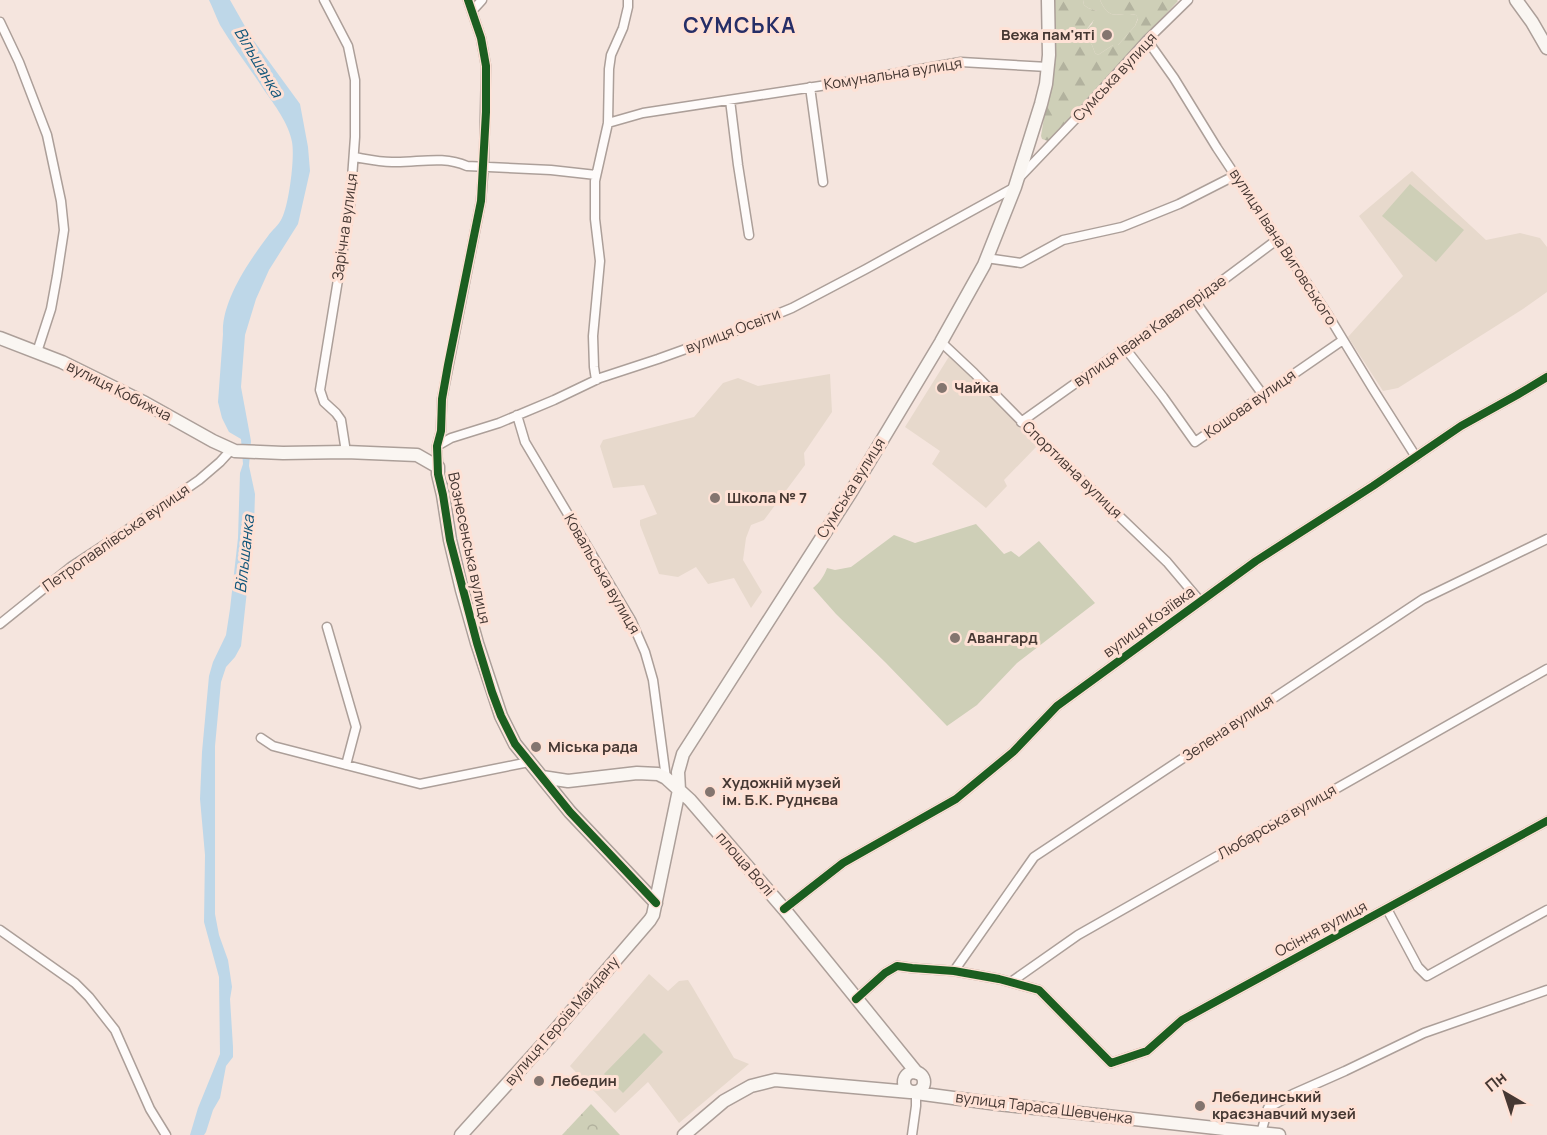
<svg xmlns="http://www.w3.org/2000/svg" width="1547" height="1135" viewBox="0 0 1547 1135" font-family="Manrope,sans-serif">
<defs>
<pattern id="forest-firs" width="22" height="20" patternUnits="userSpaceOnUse" patternTransform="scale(1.5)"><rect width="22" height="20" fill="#cecfb7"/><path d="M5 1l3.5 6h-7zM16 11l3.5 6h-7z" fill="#b2b29e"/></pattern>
<pattern id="park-crowns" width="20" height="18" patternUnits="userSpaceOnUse" patternTransform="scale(1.5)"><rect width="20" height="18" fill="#cecfb7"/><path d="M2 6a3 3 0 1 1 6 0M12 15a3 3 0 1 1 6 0" fill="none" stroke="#b2b29e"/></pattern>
</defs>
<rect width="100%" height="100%" fill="#f5e5de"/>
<!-- education -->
<path fill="#e7d9cc" d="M1412,171L1486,240L1520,233L1540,238L1547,247V292L1523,309L1398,388L1383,391L1348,337L1403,276L1359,216Z
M950,355L1038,445L1004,480L1007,486L986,508L932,464L940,451L905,427Z
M830,374L832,412L804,453L805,465L764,520L751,525L746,538L743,560L762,592L751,608L734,578L708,584L696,567L678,577L659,574L640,525V520L657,514L644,485L613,488L600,446L603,440L694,417L723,383L738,378L758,386Z
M649,974L668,991L679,981L688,980L693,988L734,1058L749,1064L679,1123L648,1082L615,1113L570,1066Z"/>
<!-- grass -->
<path fill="#cecfb7" d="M1083,0H1100C1110,23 1118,11 1136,15L1138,18L1135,26L1118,45H1113L1098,55L1095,53L1092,45L1085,35L1086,30L1092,24L1097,11L1088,8L1084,5Z
M1410,184L1464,230L1436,262L1382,216Z
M976,524L1004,554L1011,551L1019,557L1039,541L1095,603L1017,663L977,705L947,726L886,663L836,614L813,588C820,582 824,576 827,568L835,570L851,567L894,535L915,543Z
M644,1033L663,1052L623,1093L604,1074Z"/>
<!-- forest -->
<path fill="url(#forest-firs)" d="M1052,0H1083L1084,5L1088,8L1097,11V16L1086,30L1085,34L1092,45L1095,53L1098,55L1113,45H1118L1135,26L1138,19L1136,15C1118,11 1110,23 1100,0H1177L1178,1L1048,141L1042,139L1041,136L1053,63Z"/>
<!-- park -->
<path fill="url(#park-crowns)" d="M591,1104L620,1135H562Z"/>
<!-- water -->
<path fill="#bed7e8" d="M209,0H230L251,37L300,104L308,147L310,171L298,224L269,270L256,299L245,335L241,387L251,441L249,466L255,494L254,526L241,646L235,657L226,667L221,682L215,746V914L219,935L228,960L232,987L230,999L233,1047V1057L226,1066L220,1098L213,1110L206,1132L204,1135H190L198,1108L220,1054L219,977L204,922L205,855L200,799L202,752L209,676L213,662L226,635L230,609L238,538L240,473L243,464L241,439L229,432L222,418L218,402L223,334C221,302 249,261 268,236C272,230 279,225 282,218C289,204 295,157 292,142C289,124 274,104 264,90C250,68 233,47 220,25C216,17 213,8 209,0Z"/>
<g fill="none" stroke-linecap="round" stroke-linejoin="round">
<!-- street casing -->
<g stroke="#ac9f99" stroke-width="11">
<path id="street" d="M324,0L348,46L355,80V137L350,206L320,390L324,402L336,413L341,420L346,452
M472,11L482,0
M0,22L19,62L47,135L61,201L64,230L57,276L51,309L37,352
M1147,40L1174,78L1217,148L1328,315L1373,389L1416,457
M810,87L823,182
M730,100L738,165L749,235
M608,123L643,113L853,81L961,62L1048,67
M354,157C366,159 379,162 392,162C418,163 442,155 467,166L551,170L596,175
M1019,178L1084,110L1147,40L1188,0
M986,258L1021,263L1063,240L1122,227L1179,204L1236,175
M1195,301L1263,395
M941,342L974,373L1040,440L1167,562L1200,601
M1125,348L1163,397L1195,442L1343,340
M596,380L594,367L593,336L600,261L595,219V181L608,123L609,69L611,55L623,28L628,7V0
M517,415L525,442L631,620L645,652L653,680L666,778
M1021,422L1125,348L1195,301L1278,239
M437,446L451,438L499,423L554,400L600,378L658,359L733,332L792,308L866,269L1015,187
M438,467L437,446L441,431L442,399L481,201L484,162L486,66L481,38L468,0
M0,624L72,566L127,530L199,480L220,462L231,450
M327,627L356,727L346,765
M261,738L273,746L420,784L529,762
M784,909L843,863L956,799L1013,752L1057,706L1256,561L1373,486L1461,426L1517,395L1547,377
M1387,909L1418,967L1427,976L1547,910
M0,930L75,983L89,997L115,1030L150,1109L166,1135
M954,971L1034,857L1423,599L1547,539
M1011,982L1078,935L1547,669
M856,999L885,973L897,966L912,968L954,971L999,979L1039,990L1111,1063L1147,1051L1182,1020L1547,821
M1261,1133L1268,1108L1293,1094L1345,1071L1424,1033L1547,990
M912,1135L916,1106V1093"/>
</g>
<!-- secondary casing -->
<g stroke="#ac9f99" stroke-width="15">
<path id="secondary" d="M1516,0L1532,22L1547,48
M0,338L62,362L145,403L213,441L235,451L283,453L346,452L417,455L438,467V474L443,495L450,540L462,590L477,643L501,716L515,744L570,812L656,903
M542,777L568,781L637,773L658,774L666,778L690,800L784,909L917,1073
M904 1082a10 10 0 1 1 20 0a10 10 0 1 1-20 0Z
M916,1093L998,1104L1279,1135
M461,1135L545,1042L650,920L653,915L679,790L678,772L683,754L851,492L941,342L984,265L1015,187L1041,104L1046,84L1049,55L1048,0
M684,1135L724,1101L751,1086L775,1080L910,1092"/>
</g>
<!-- street -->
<use href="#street" stroke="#fefbfa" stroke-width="8"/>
<!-- secondary -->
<use href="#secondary" stroke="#faf6f2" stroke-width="12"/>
<!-- cycleway casing -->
<g stroke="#fee1d5" stroke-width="11">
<path id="cycleway" d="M468,0L481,38L486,66V112L481,201L448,365L442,399L441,431L437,446L438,474L443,495L450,540L477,643L492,692L501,716L515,744L570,812L656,903
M784,909L843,863L956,799L1013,752L1057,706L1256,561L1373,486L1461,426L1517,395L1547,377
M856,999L885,973L897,966L912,968L954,971L999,979L1039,990L1111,1063L1147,1051L1182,1020L1547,821"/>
</g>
<!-- cycleway -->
<use href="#cycleway" stroke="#1b5e20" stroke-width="8"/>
</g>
<!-- markers -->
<g fill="#83756f" stroke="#fee1d5" stroke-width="2">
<circle cx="1107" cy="35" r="6"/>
<circle cx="942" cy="388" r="6"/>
<circle cx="715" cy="498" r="6"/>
<circle cx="955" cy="638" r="6"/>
<circle cx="536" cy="747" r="6"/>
<circle cx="710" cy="792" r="6"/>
<circle cx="539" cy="1081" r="6"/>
<circle cx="1200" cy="1106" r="6"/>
</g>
<g text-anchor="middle" stroke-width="6" stroke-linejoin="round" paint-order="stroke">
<!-- poi labels -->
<g font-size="15" font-weight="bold" fill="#463833" stroke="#fee1d5" text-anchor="start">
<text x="1095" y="40" text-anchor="end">Вежа пам'яті</text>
<text x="954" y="393">Чайка</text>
<text x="727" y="503">Школа № 7</text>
<text x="967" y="643">Авангард</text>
<text x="548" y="752">Міська рада</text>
<text x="722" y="788">Художній музей<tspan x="722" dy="17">ім. Б.К. Руднєва</tspan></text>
<text x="551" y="1086">Лебедин</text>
<text x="1212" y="1102">Лебединський<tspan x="1212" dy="17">краєзнавчий музей</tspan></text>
</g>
<!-- street labels -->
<g font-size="15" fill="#463833" stroke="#fee1d5">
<text transform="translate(893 74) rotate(-9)" y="5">Комунальна вулиця</text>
<text transform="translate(1115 77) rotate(-47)" y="5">Сумська вулиця</text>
<text transform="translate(345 227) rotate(-82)" y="5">Зарічна вулиця</text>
<text transform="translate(1283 247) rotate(57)" y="5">вулиця Івана Виговського</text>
<text transform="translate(733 331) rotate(-21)" y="5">вулиця Освіти</text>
<text transform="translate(1150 331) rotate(-35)" y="5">вулиця Івана Кавалерідзе</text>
<text transform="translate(119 391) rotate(27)" y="5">вулиця Кобижча</text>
<text transform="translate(1250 404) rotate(-35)" y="5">Кошова вулиця</text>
<text transform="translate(1072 470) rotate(44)" y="5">Спортивна вулиця</text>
<text transform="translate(851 488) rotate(-58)" y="5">Сумська вулиця</text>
<text transform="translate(116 538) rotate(-35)" y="5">Петропавлівська вулиця</text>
<text transform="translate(469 548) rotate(78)" y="5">Вознесенська вулиця</text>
<text transform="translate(602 574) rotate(60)" y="5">Ковальська вулиця</text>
<text transform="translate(1149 622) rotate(-36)" y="5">вулиця Козіївка</text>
<text transform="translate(1228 728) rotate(-34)" y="5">Зелена вулиця</text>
<text transform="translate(1277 822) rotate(-30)" y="5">Любарська вулиця</text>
<text transform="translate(745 864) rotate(49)" y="5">площа Волі</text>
<text transform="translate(1321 929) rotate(-28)" y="5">Осіння вулиця</text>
<text transform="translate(562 1021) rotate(-49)" y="5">вулиця Героїв Майдану</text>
<text transform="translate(1044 1108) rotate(7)" y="5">вулиця Тараса Шевченка</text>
</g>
<!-- water labels -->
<g font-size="16" font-style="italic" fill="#0f557a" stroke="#fee1d5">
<text transform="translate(259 62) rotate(59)" y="6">Вільшанка</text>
<text transform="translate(244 554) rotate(-84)" y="6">Вільшанка</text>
</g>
<!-- district labels -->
<g font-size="21" font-weight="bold" letter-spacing="1.5" fill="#262e67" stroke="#fee1d5">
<text x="740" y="33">СУМСЬКА</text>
</g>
</g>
<!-- north arrow -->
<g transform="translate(1505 1093) rotate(321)" stroke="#fee1d5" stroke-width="4.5" paint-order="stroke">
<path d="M0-4.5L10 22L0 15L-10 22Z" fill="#463833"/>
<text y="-9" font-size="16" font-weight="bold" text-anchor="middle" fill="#463833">Пн</text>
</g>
</svg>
